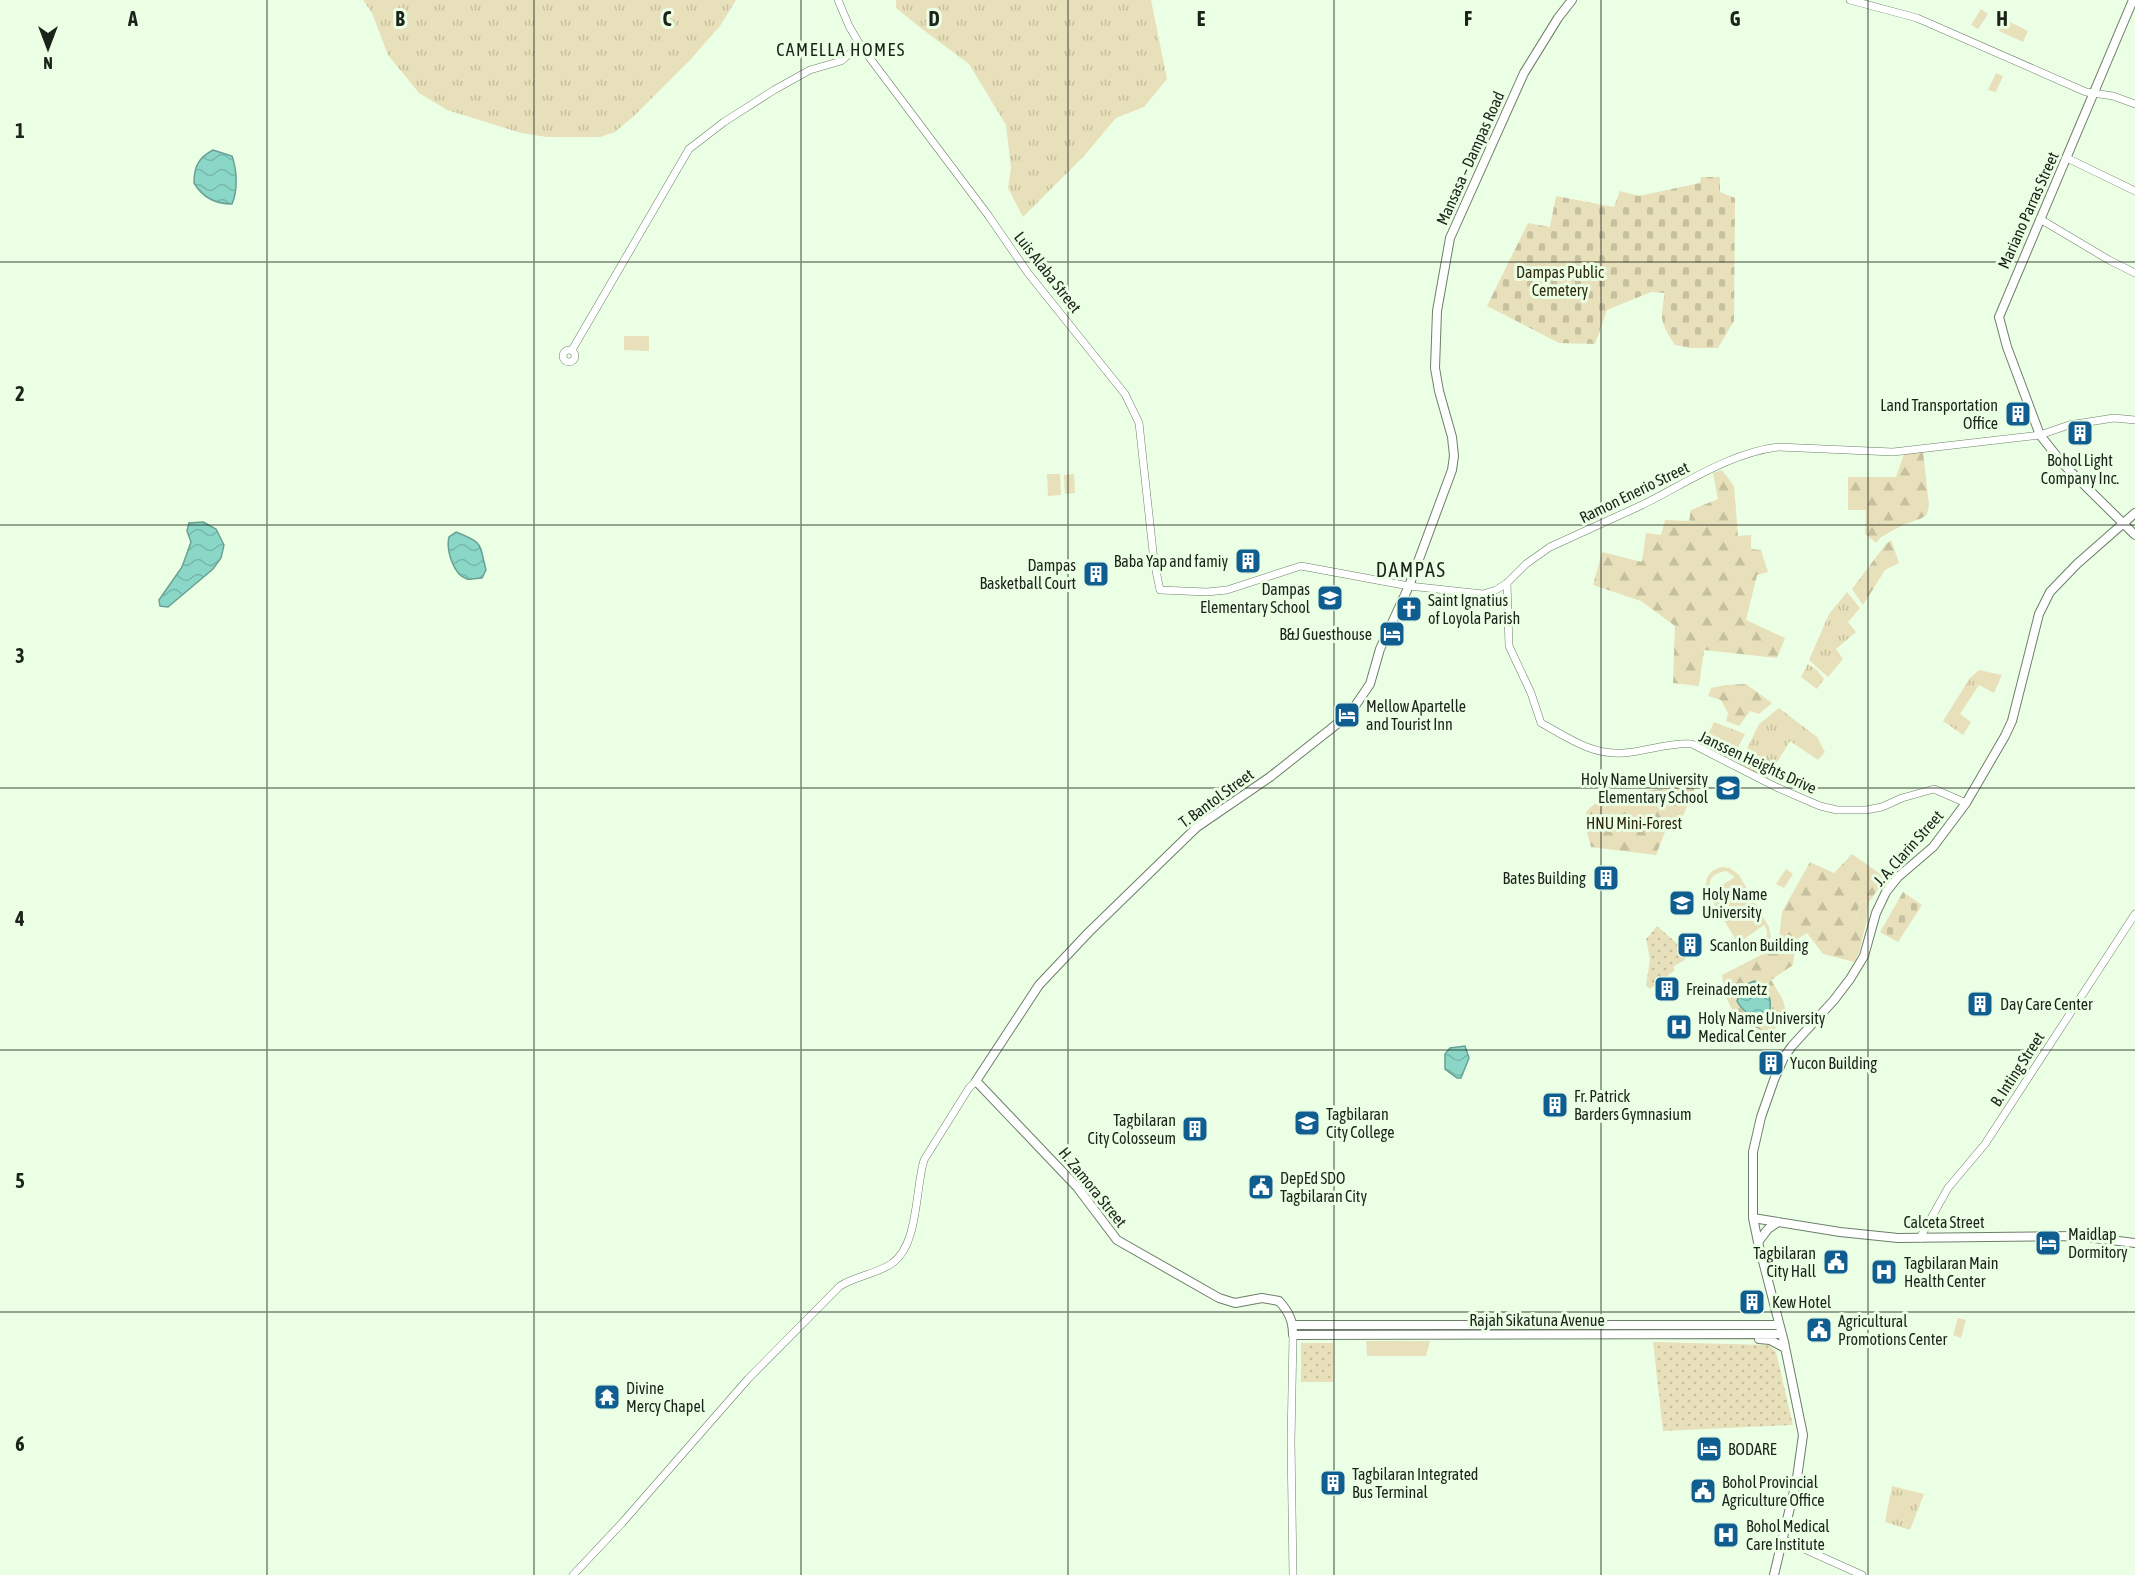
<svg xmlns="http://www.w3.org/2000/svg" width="2135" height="1575" viewBox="0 0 2135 1575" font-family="'Asap Condensed',sans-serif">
<defs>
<pattern id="grass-tufts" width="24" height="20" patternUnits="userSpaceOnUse" patternTransform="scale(1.5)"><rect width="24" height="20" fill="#e8e0ba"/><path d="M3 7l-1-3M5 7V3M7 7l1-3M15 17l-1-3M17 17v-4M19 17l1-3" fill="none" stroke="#c6c09f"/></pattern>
<pattern id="forest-firs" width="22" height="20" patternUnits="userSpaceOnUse" patternTransform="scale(1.5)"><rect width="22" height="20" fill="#e8e0ba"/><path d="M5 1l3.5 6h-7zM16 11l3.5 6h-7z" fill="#c6c09f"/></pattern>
<pattern id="cemetery-stones" width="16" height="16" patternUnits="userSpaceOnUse" patternTransform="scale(1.5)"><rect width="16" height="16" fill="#e8e0ba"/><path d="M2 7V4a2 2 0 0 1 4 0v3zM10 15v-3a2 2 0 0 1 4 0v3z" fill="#c6c09f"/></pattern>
<pattern id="park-dots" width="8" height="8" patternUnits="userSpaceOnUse" patternTransform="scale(1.5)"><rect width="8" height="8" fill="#e8e0ba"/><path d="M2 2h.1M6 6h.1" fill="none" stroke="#c6c09f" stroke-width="1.8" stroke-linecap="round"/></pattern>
<pattern id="water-waves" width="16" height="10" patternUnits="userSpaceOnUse" patternTransform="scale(1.5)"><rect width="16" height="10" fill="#8ad7c8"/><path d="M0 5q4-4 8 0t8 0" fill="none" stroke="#76b8ab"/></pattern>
</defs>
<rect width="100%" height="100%" fill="#ebffe5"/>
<!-- grass -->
<path fill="url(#grass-tufts)" d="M363,0H736L720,26L690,60L634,116L615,132L600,137H547L521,133L447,110L419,93L388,55L372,13Z
M896,0H1151L1167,79L1144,107L1116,118L1084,156L1023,217L1008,188L1011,168L1006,125L969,64L922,29L896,8Z
M1847,592L1860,608L1848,622L1856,632L1836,649L1843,659L1828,677L1809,660L1829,614Z
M1808,664L1817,670L1824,679L1817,689L1801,677Z
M1979,670L2002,675L1994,693L1979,685L1960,714L1971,722L1963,735L1943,721L1970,678Z
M1779,708L1817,737L1825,752L1818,760L1790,741L1767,779L1739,765L1759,724Z
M1714,722L1745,734L1731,761L1703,745Z
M1892,1486L1924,1494L1910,1530L1885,1522Z"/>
<!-- forest -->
<path fill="url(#forest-firs)" d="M1923,452L1929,505L1927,514L1922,518L1903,525L1881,537L1876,543L1865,534L1866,510H1848V477H1896L1904,454Z
M1722,470L1734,486L1738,536L1751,535V549L1761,550L1768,572L1757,575L1746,620L1785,638L1777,658L1704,650L1699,686L1673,683L1675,626L1641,601L1593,585L1602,552L1642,562L1646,533L1661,535L1665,520L1689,521L1691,510L1718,499L1713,473Z
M1891,540L1899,563L1885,570L1863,605L1852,589L1886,544Z
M1746,684L1772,703L1759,714L1750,711L1739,726L1726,721L1728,713L1721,700L1708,696L1711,688L1726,685Z
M1680,781L1695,788L1683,816L1678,815L1673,826L1668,824L1656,855L1591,847C1589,839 1585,828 1585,819C1585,793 1654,791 1673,787Z
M1852,854L1886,878L1869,902L1860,901L1856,921L1866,923L1859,953L1854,962L1823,954L1807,933L1796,940L1793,965L1771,980L1782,998L1787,1013L1770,1035C1735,1017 1729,1016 1722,975L1769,951L1779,938L1782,912L1810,862L1834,873Z"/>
<!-- cemetery -->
<path fill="url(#cemetery-stones)" d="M1701,177H1720V192L1735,198L1734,321L1718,348H1689L1675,345C1660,322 1660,319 1665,293L1651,292L1607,310L1595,344L1559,343L1487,306L1528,223L1550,227L1556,196L1614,207L1620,191L1639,196L1700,183Z
M1903,892L1922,905L1898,942L1880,932Z"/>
<!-- park -->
<path fill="url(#park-dots)" d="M1657,926L1680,946L1686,959L1673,967L1675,970L1650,989L1646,985L1650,959L1646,939Z
M1653,1342L1769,1345L1776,1352L1793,1425L1663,1431Z
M1301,1343H1333V1382H1301Z"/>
<!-- garden -->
<path fill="#e8e0ba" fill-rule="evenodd" d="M1981,9L1988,14L1978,29L1971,25Z
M2004,19L2028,31L2023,42L1999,31Z
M1996,73L2003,76L1996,92L1988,90Z
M624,336H649V351L624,350Z
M1047,474H1060L1061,495L1048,496Z
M1074,474L1075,493L1065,494L1064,475Z
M1722,867L1730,868L1739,875L1769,927L1771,937L1763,948L1748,950L1739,945L1708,894C1703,880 1708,870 1722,867ZM1726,871L1735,877L1711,892C1707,879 1713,873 1726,871ZM1764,925C1770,933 1767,940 1760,945L1748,946L1741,941Z
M1786,869L1793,874L1784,888L1776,884Z
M1860,901L1869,902L1866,923L1856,921Z
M1958,1318L1966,1320L1961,1338L1953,1335Z
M1366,1341H1430L1426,1356H1367Z"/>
<!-- water -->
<path fill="url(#water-waves)" stroke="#69a194" stroke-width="1.5" d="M213,150L232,156C237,170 238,190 232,204C215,204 203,198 194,183C194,167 198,158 213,150Z
M203,522L216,529L224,545L221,558L213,569L168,607L160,606L159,600L182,567L191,542L187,531L189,523Z
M456,532C484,543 479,543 486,570L482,578C478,578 471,580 467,579C453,575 446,549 449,537Z
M1754,981C1768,987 1773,999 1769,1014C1756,1022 1743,1012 1737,1001C1739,993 1744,991 1747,984Z
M1465,1046L1469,1058L1461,1078H1457L1445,1069V1054L1450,1048Z"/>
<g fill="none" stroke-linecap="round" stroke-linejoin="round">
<!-- minor casing -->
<g stroke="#6d7f69" stroke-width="8">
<path id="minor" d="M838,0L849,26L860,45L988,215L1028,273L1125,394L1139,423L1154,561L1160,590L1207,592L1227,590L1301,566L1409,586L1483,594L1496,590L1507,583L1526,564L1550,547C1580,533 1611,519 1642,505C1685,484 1729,453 1778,447L1893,452L2040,435L2069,425L2114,418L2135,420
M1850,0L1917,18L2086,92L2113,96L2135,104
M2067,158L2135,191
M2040,219L2109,260L2135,273
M563 356a6 6 0 1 1 12 0a6 6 0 1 1-12 0Z
M572,350L689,149L724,122L774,90L810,70L841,61L860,45
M1507,583L1509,646L1531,693L1541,723C1567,737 1591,755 1623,753C1646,752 1668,742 1692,744L1776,787L1820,806L1837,810H1866L1882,807L1902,798L1934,789L1966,803
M1920,1238L1948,1188L1985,1144L2135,914
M1293,1335L1291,1442L1293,1575
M1782,1539L1862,1575
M573,1575L622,1523L748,1379L840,1286C856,1276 876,1274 891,1264C919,1246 915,1189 924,1160L969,1088L976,1081"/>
</g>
<!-- major casing -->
<g stroke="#6d7f69" stroke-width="10">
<path id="major" d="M1572,0L1558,18L1524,73L1450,238L1437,311L1435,368L1439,391L1452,437L1454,456L1452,470L1409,586L1380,649L1370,684L1355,706L1337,724L1270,777L1197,827L1089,932L1039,985L976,1081L1077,1187L1117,1240L1219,1298L1235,1303L1262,1298L1279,1301C1289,1312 1293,1321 1293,1335L1781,1334
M2133,0L1999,317L2007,347L2040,435L2063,464L2135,535
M1753,1218L1840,1232L1898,1238L2078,1236L2135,1243
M1758,1242L1768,1229L1778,1222
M1293,1325H1779
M1759,1339L1770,1340L1785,1348
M1774,1575L1797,1478L1803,1435L1784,1342L1758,1242L1753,1218V1152L1761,1117L1774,1080L1784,1057L1792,1046L1834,1000L1850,979L1864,956L1876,913L1886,892L1898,877L1933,847L1966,803L2005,736L2012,721L2039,614L2050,592L2077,564L2135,513"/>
</g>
<!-- minor -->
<use href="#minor" stroke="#fff" stroke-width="7"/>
<!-- major -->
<use href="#major" stroke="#fff" stroke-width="8"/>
</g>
<!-- grid -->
<path fill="none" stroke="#1c231a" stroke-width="1.5" stroke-opacity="0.55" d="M267,0V1575M534,0V1575M801,0V1575M1068,0V1575M1334,0V1575M1601,0V1575M1868,0V1575M0,262H2135M0,525H2135M0,788H2135M0,1050H2135M0,1312H2135"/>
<!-- icons -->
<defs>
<g id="building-square" transform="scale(1.35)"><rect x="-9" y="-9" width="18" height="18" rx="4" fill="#105d90" stroke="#ebffe5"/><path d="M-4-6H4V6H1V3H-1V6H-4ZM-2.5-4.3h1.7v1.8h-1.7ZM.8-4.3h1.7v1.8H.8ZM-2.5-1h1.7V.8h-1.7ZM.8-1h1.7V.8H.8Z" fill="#fff"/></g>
<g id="school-square" transform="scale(1.35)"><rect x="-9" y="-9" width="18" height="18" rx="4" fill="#105d90" stroke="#ebffe5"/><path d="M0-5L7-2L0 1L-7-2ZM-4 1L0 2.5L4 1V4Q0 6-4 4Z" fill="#fff"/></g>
<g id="church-square" transform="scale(1.35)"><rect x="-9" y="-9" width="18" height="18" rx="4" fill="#105d90" stroke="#ebffe5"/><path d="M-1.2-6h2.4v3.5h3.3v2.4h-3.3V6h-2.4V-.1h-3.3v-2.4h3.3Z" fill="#fff"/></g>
<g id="hotel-square" transform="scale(1.35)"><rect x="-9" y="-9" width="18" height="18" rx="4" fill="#105d90" stroke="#ebffe5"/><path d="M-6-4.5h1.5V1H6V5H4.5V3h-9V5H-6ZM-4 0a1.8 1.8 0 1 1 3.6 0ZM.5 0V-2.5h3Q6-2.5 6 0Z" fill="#fff"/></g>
<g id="university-square" transform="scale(1.35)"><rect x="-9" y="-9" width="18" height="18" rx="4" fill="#105d90" stroke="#ebffe5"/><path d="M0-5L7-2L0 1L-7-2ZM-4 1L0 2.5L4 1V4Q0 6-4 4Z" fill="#fff"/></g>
<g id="hospital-square" transform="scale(1.35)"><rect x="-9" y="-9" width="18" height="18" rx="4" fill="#105d90" stroke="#ebffe5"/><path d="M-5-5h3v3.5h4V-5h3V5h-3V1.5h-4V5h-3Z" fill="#fff"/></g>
<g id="civic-square" transform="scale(1.35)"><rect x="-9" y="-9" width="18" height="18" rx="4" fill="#105d90" stroke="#ebffe5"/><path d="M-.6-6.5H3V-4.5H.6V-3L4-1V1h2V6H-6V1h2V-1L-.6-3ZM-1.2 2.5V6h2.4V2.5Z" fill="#fff"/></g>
<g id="temple-square" transform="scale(1.35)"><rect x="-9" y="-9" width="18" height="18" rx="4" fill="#105d90" stroke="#ebffe5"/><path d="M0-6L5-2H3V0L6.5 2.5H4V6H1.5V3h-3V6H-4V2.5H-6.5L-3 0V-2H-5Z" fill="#fff"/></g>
</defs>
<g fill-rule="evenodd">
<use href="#building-square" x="2018" y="414"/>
<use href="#building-square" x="2080" y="433"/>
<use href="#building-square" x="1248" y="561"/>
<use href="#building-square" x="1096" y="574"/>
<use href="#school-square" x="1330" y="598"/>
<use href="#church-square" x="1409" y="609"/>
<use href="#hotel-square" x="1392" y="634"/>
<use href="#hotel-square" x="1347" y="715"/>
<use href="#school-square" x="1728" y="788"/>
<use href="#building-square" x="1606" y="878"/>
<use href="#university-square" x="1682" y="903"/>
<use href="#building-square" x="1690" y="945"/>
<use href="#building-square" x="1667" y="989"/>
<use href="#building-square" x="1980" y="1004"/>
<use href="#hospital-square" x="1679" y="1027"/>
<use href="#building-square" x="1771" y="1063"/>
<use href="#building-square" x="1555" y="1105"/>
<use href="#school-square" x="1307" y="1123"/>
<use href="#building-square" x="1195" y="1129"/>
<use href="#civic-square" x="1261" y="1187"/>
<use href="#hotel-square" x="2048" y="1243"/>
<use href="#civic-square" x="1836" y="1262"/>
<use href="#hospital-square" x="1884" y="1272"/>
<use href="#building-square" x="1752" y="1302"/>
<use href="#civic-square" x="1819" y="1330"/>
<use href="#temple-square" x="607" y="1397"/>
<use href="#hotel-square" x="1709" y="1449"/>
<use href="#building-square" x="1333" y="1483"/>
<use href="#civic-square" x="1703" y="1491"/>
<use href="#hospital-square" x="1726" y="1535"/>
</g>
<g text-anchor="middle" stroke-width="6" stroke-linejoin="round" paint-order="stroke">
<!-- street labels -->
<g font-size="16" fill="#1c231a" stroke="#ebffe5">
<text transform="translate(1470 158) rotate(-66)" y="6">Mansasa – Dampas Road</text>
<text transform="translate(2028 210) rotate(-66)" y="6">Mariano Parras Street</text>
<text transform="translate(1048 272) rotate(52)" y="6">Luis Alaba Street</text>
<text transform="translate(1634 492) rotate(-26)" y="6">Ramon Enerio Street</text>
<text transform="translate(1758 762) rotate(25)" y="6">Janssen Heights Drive</text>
<text transform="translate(1216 798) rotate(-36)" y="6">T. Bantol Street</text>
<text transform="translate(1908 848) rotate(-48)" y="6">J. A. Clarin Street</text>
<text transform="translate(2017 1069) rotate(-57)" y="6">B. Inting Street</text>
<text transform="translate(1093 1187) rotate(51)" y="6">H. Zamora Street</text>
<text x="1944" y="1228">Calceta Street</text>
<text x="1537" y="1326">Rajah Sikatuna Avenue</text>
</g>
<!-- park labels -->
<g font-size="16" fill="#2f290e" stroke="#ebffe5">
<text x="1560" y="278">Dampas Public<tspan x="1560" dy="18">Cemetery</tspan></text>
<text x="1634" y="829">HNU Mini-Forest</text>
</g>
<!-- poi labels -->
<g font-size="16" fill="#1c231a" stroke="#ebffe5" text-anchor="start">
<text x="1998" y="411" text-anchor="end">Land Transportation<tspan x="1998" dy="18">Office</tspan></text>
<text x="2080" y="466" text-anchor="middle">Bohol Light<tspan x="2080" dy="18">Company Inc.</tspan></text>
<text x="1228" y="567" text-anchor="end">Baba Yap and famiy</text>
<text x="1076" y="571" text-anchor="end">Dampas<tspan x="1076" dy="18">Basketball Court</tspan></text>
<text x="1310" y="595" text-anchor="end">Dampas<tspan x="1310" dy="18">Elementary School</tspan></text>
<text x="1428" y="606">Saint Ignatius<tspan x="1428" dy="18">of Loyola Parish</tspan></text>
<text x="1372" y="640" text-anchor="end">B&amp;J Guesthouse</text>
<text x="1366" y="712">Mellow Apartelle<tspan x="1366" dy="18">and Tourist Inn</tspan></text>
<text x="1708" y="785" text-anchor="end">Holy Name University<tspan x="1708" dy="18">Elementary School</tspan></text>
<text x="1586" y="884" text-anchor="end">Bates Building</text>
<text x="1702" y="900">Holy Name<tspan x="1702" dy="18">University</tspan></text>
<text x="1710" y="951">Scanlon Building</text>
<text x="1686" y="995">Freinademetz</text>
<text x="2000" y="1010">Day Care Center</text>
<text x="1698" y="1024">Holy Name University<tspan x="1698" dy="18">Medical Center</tspan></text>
<text x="1790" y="1069">Yucon Building</text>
<text x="1574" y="1102">Fr. Patrick<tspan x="1574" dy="18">Barders Gymnasium</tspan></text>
<text x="1326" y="1120">Tagbilaran<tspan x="1326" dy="18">City College</tspan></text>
<text x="1176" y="1126" text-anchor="end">Tagbilaran<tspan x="1176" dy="18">City Colosseum</tspan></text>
<text x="1280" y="1184">DepEd SDO<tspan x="1280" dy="18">Tagbilaran City</tspan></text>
<text x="2068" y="1240">Maidlap<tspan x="2068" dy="18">Dormitory</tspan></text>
<text x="1816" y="1259" text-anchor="end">Tagbilaran<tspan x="1816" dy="18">City Hall</tspan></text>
<text x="1904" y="1269">Tagbilaran Main<tspan x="1904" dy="18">Health Center</tspan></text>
<text x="1772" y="1308">Kew Hotel</text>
<text x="1838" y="1327">Agricultural<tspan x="1838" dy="18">Promotions Center</tspan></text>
<text x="626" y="1394">Divine<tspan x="626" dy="18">Mercy Chapel</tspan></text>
<text x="1728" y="1455">BODARE</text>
<text x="1352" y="1480">Tagbilaran Integrated<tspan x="1352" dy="18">Bus Terminal</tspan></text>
<text x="1722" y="1488">Bohol Provincial<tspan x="1722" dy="18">Agriculture Office</tspan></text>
<text x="1746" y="1532">Bohol Medical<tspan x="1746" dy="18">Care Institute</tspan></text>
</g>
<!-- neighbourhood labels -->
<g font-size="18" letter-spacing="1.5" fill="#1c231a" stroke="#ebffe5">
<text x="841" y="56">CAMELLA HOMES</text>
</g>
<!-- quarter labels -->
<g font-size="20" letter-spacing="1.5" fill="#1c231a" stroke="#ebffe5">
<text x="1411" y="577">DAMPAS</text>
</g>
</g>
<g font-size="20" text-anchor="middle" font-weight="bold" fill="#1c231a" stroke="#ebffe5" stroke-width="6" stroke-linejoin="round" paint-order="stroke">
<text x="133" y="26">A</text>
<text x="400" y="26">B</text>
<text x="667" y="26">C</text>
<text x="934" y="26">D</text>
<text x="1201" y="26">E</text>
<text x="1468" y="26">F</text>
<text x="1735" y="26">G</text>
<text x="2002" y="26">H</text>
<text x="20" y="138">1</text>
<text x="20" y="401">2</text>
<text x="20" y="663">3</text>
<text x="20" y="926">4</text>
<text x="20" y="1188">5</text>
<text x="20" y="1451">6</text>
</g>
<!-- north arrow -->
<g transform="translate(48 48) rotate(180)" stroke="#ebffe5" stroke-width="4.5" paint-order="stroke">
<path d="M0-4.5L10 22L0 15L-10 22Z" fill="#1c231a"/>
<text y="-9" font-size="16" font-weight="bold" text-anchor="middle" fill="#1c231a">N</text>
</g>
</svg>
